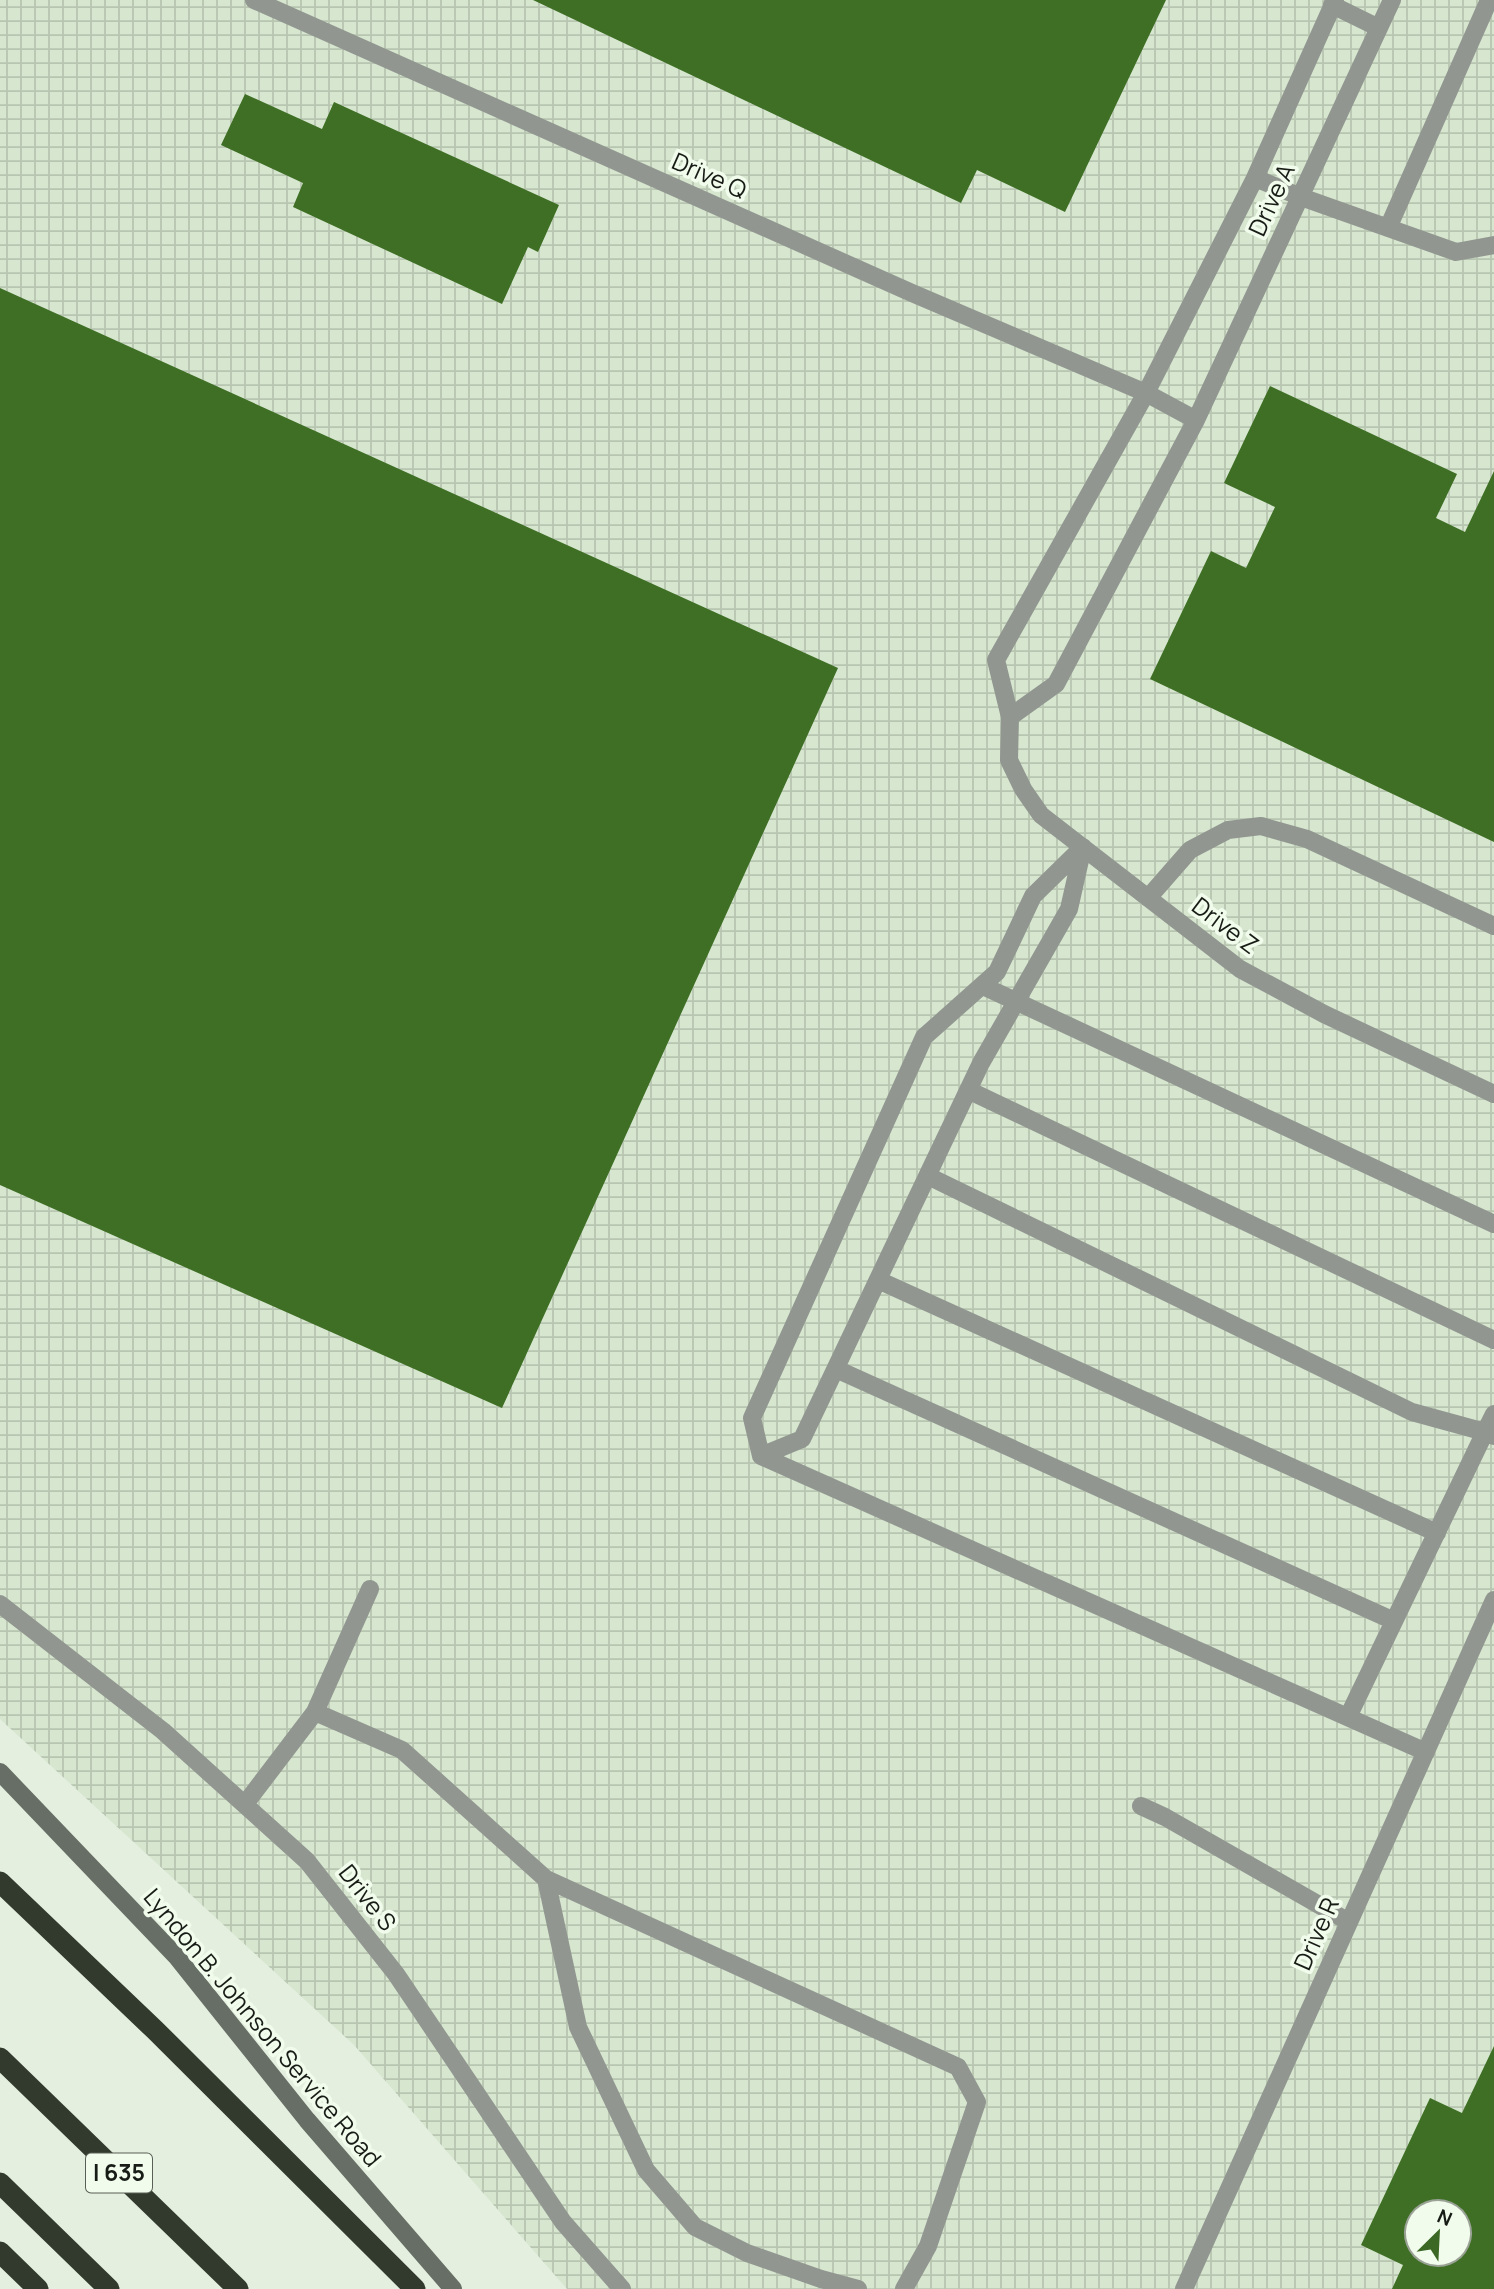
<svg xmlns="http://www.w3.org/2000/svg" width="1494" height="2289" viewBox="0 0 1494 2289" font-family="Manrope,sans-serif">
<defs>
<pattern id="industrial-grid" width="8" height="8" patternUnits="userSpaceOnUse" patternTransform="scale(1.75)"><rect width="8" height="8" fill="#d6e6cf"/><path d="M0 4h8M4 0v8" fill="none" stroke="#b7c5b1"/></pattern>
</defs>
<rect width="100%" height="100%" fill="#e4efdf"/>
<!-- industrial -->
<path fill="url(#industrial-grid)" fill-rule="evenodd" d="M0,0H1494V2289H567L354,2045L0,1719ZM1417,2212H1459V2254H1417Z"/>
<!-- building -->
<path fill="#3e6f24" fill-rule="evenodd" d="M533,0H1166L1065,212L977,170L961,203Z
M245,94L322,129L334,102L559,205L538,252L528,247L502,304L293,207L303,183L221,145Z
M0,288L838,668L502,1408L0,1185Z
M1270,386L1457,474L1436,518L1465,532L1494,471V842L1150,679L1211,551L1246,568L1275,507L1224,483Z
M1494,2046V2289H1392L1403,2265L1361,2245L1430,2098L1462,2113ZM1417,2212H1459V2254H1417Z"/>
<g fill="none" stroke-linecap="round" stroke-linejoin="round">
<!-- lane -->
<path stroke="#929690" stroke-width="18" d="M254,0L912,293L1146,393L1196,420
M1335,0L1255,178L1146,393L996,660L1010,717L1009,760L1023,789L1041,815L1240,969L1324,1014L1494,1094
M1332,5L1379,28
M1255,178L1301,197L1456,252L1494,245
M1388,228L1489,0
M1010,717L1056,684L1196,420L1392,0
M1083,847L1069,909L981,1063L802,1439L761,1456L752,1418L924,1037L997,972L1033,896Z
M1148,898L1190,850L1228,830L1261,826L1307,839L1494,926
M983,986L1494,1224
M968,1090L1494,1340
M928,1176L1412,1412L1485,1432L1348,1717
M878,1280L1437,1533
M836,1369L1394,1621
M1494,1414L1485,1432L1494,1436
M761,1456L1426,1752
M0,1604L163,1731L307,1861L396,1974L563,2222L622,2289
M315,1712L370,1589
M245,1804L315,1712L402,1750L546,1879L958,2067L977,2102L928,2246L904,2289
M1141,1806L1165,1817L1349,1922
M546,1879L578,2027L646,2170L695,2227L747,2253L821,2279L858,2289
M1184,2289L1494,1600"/>
<!-- secondary -->
<path stroke="#676e65" stroke-width="18" d="M0,1772L176,1956L307,2120L453,2289"/>
<!-- highway -->
<path stroke="#323a2e" stroke-width="21" d="M0,1882L155,2030L415,2289
M0,2058L238,2289
M0,2183L109,2289
M0,2252L38,2289"/>
</g>
<g text-anchor="middle" stroke-width="7" stroke-linejoin="round" paint-order="stroke">
<!-- shield labels -->
<rect fill="#f1fcec" stroke="#595f56" stroke-width="2" x="86" y="2153.5" width="66" height="39" rx="5"/>
<g font-size="23" font-weight="bold" fill="#181c16">
<text x="119" y="2181">I 635</text>
</g>
<!-- street labels -->
<g font-size="24" fill="#181c16" stroke="#f1fcec">
<text transform="translate(709 176) rotate(24)" y="8">Drive Q</text>
<text transform="translate(1272 200) rotate(-65)" y="8">Drive A</text>
<text transform="translate(1225 926) rotate(37)" y="8">Drive Z</text>
<text transform="translate(367 1898) rotate(52)" y="8">Drive S</text>
<text transform="translate(1317 1934) rotate(-66)" y="8">Drive R</text>
<text transform="translate(262 2028) rotate(50)" y="8">Lyndon B. Johnson Service Road</text>
</g>
</g>
<!-- north arrow -->
<g transform="translate(1438 2233) rotate(24)"><circle r="33" fill="#f1fcec" stroke="#9aa296" stroke-width="2"/>
<path d="M0-5L12 26L0 18L-12 26Z" fill="#3c6825"/>
<text y="-10" font-size="19" font-weight="bold" text-anchor="middle" fill="#181c16">N</text>
</g>
</svg>
